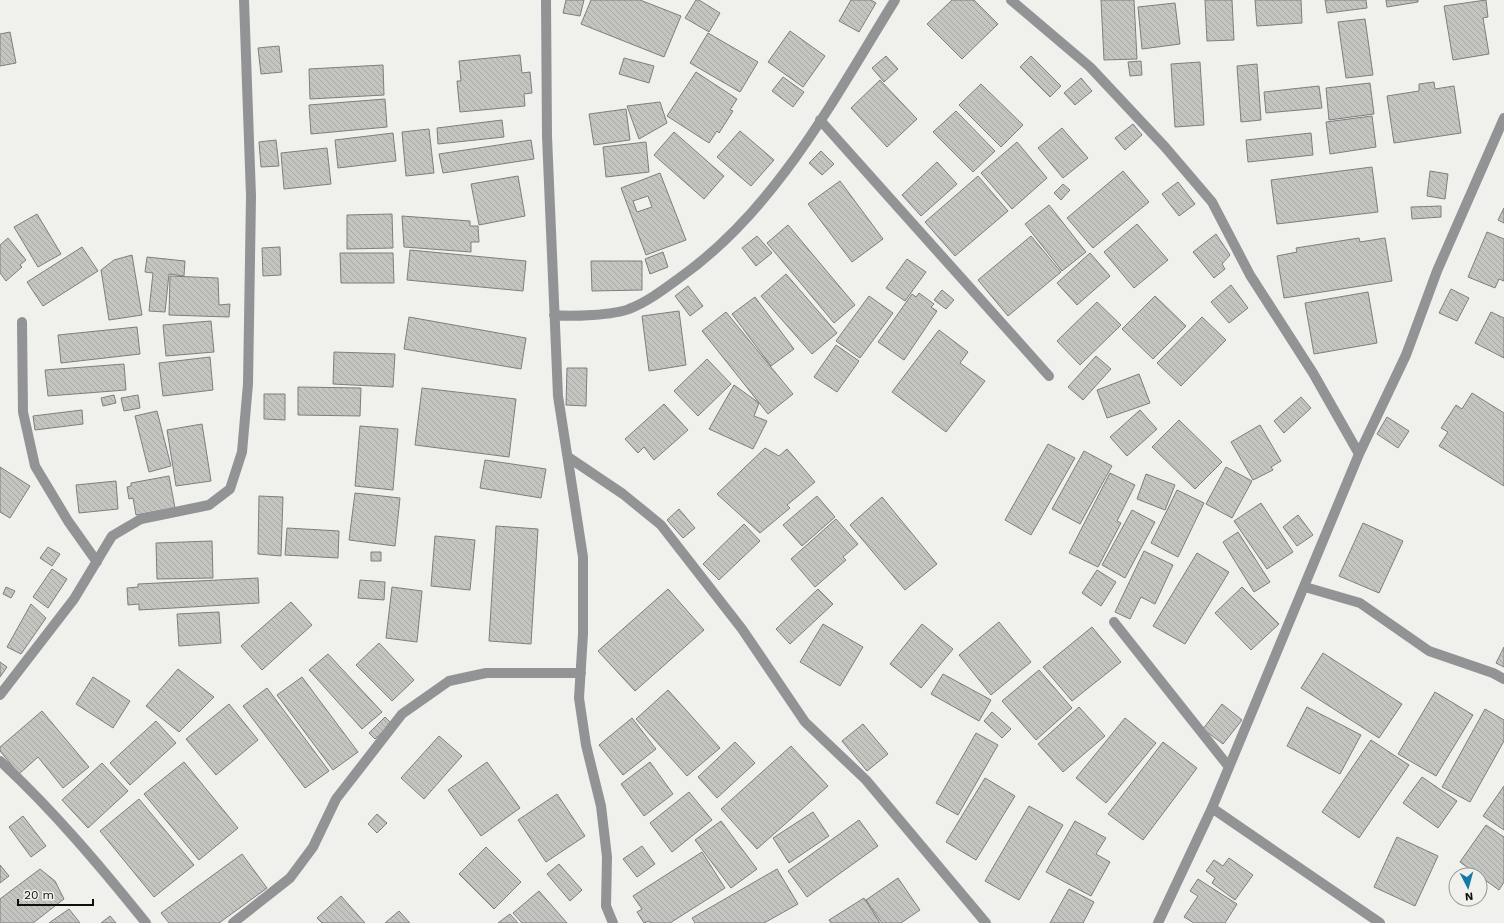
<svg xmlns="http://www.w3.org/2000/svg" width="1504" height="923" viewBox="0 0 1504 923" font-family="'Work Sans',sans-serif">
<defs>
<pattern id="building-back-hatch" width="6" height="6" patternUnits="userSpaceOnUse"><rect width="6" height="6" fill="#c4c4c1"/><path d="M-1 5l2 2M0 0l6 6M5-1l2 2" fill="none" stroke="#a7a7a5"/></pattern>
</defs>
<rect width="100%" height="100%" fill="#f0f0ed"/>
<!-- building -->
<path fill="url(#building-back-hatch)" stroke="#7f7e7c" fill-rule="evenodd" d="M566,0H584L580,16L563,13Z
M591,0H640L681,16L664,57L581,24Z
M696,0H699L720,13L709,32L685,18Z
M851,0H871L876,3L859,32L839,21Z
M952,0H974L998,24L962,59L927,24Z
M1101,0H1134L1137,59L1104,60Z
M1205,0H1232L1234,40L1207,41Z
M1255,0H1301L1302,23L1257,26Z
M1325,0H1366L1367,8L1327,13Z
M1386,0H1418V2L1387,7Z
M1486,0L1488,17L1483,18L1489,54L1453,60L1444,6Z
M1175,3L1180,44L1142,49L1138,7Z
M1365,19L1373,75L1346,78L1338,22Z
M790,31L825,56L803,87L768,62Z
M10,32L16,63L0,66V34Z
M708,33L758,62L740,92L690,63Z
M279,46L282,72L261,74L258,48Z
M520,55L522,73L530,72L532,93L524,94L525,106L460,112L457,81H461L459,61Z
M886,56L898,69L884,82L872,68Z
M1031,56L1061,86L1050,97L1020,67Z
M624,58L654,66L649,83L619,74Z
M1141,61L1142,75L1130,76L1128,62Z
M1200,62L1204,125L1175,127L1171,64Z
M1257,64L1261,120L1241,122L1237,66Z
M383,65L384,95L310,99L309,69Z
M696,72L737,99L730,110L733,111L719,133L717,131L709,143L667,116Z
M783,77L804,92L793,107L772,91Z
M1081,78L1092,91L1075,105L1064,93Z
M880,80L917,119L887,147L851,108Z
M1434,82L1435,89L1454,86L1461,133L1394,143L1387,96L1419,91V84Z
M1370,83L1374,114L1329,120L1326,88Z
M981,84L1023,125L1001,147L959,105Z
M1319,86L1322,108L1266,113L1264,92Z
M385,99L387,127L311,134L309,105Z
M660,102L667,123L639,139L627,106Z
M626,109L630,140L594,145L589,114Z
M956,111L995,151L973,172L933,132Z
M1372,116L1376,147L1330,154L1326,122Z
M502,120L504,137L438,144L437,128Z
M1133,124L1142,135L1125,150L1115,138Z
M1062,128L1088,158L1063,178L1038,148Z
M429,129L434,173L406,176L402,132Z
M740,131L774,160L751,186L717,157Z
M674,132L724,176L704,199L654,155Z
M393,133L396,161L338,168L335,140Z
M1311,133L1313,155L1248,162L1246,140Z
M276,140L279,166L261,167L259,142Z
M531,140L534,159L443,173L439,154Z
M646,142L649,172L606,177L603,147Z
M1017,142L1047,178L1012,209L981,173Z
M327,148L331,184L284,189L281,153Z
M821,151L834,164L822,175L809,163Z
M937,162L957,184L921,216L902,195Z
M1372,167L1378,212L1277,224L1271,180Z
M1123,171L1149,202L1093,248L1067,218Z
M1430,171L1448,174L1445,199L1427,196Z
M660,173L686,240L646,255L621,188ZM648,196L652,207L637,212L633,201Z
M518,176L525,216L479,225L471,184Z
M978,176L1008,211L955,256L925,222Z
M840,181L883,239L852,262L808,204Z
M1178,182L1195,204L1179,216L1162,194Z
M1063,184L1070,190L1061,200L1054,193Z
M1049,205L1086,252L1062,271L1025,224Z
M1441,206V217L1412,219L1411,207Z
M1504,208V223L1498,220Z
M37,214L61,254L38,267L14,227Z
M392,214L393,248L347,249V215Z
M402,216L470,221V226H478L479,242H471V252L404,247Z
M1137,224L1168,260L1134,288L1104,252Z
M788,225L855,305L834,323L767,243Z
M1487,232L1504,239V281L1499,279L1495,288L1468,277Z
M1216,234L1230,255L1222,264L1225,269L1214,278L1193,252Z
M757,236L772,253L756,266L742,248Z
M1031,236L1061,272L1008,316L978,280Z
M8,238L26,260L20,265L22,267L6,281L0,273V245Z
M1359,238L1360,242L1385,238L1392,281L1284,298L1277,256L1297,252L1296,248Z
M82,247L98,271L43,306L27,282Z
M280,247L281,275L263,276L262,248Z
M410,250L526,261L523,291L407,280Z
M663,252L668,267L650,274L645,259Z
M340,253H393L394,283H341Z
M1090,253L1110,276L1077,305L1057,283Z
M132,255L142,315L109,320L101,270L114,260Z
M147,257L185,261L184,276L169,274L165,312L149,311L153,273L145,272Z
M907,259L926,272L905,301L886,288Z
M591,261H642V290L592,291Z
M786,274L837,333L812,354L761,296Z
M170,276L218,278L219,305L230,304L229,317L169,315Z
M1231,285L1248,308L1229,323L1211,302Z
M688,286L703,306L690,316L675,296Z
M1451,289L1469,298L1457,321L1439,313Z
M942,290L954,300L946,309L934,300Z
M1368,292L1377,343L1314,354L1305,303Z
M919,293L934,304L931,307L937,311L904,360L878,342L912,294L916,297Z
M869,296L893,313L860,358L836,341Z
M1155,296L1186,326L1153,359L1122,329Z
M755,297L794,349L771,366L732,314Z
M1097,302L1121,325L1080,365L1057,341Z
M679,311L686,365L649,371L642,316Z
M726,312L793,394L768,414L702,331Z
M1491,312L1504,318V358L1475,343Z
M409,317L526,338L521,369L404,349Z
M1202,317L1226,340L1181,386L1157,363Z
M211,321L214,352L166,356L163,325Z
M137,327L140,354L61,363L58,335Z
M939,330L968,352L960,363L985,381L946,432L892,392Z
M836,345L859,361L837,392L814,377Z
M334,352L395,354L393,387L333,384Z
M1096,356L1111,369L1083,400L1068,387Z
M210,357L213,390L163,396L159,363Z
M707,359L731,384L698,416L674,391Z
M124,364L126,390L48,396L45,370Z
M567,368H587L586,406L566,405Z
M1139,374L1150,403L1107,418L1097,390Z
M734,385L759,403L754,416L767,421L753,449L709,429Z
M298,387L361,388L360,416L298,415Z
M422,388L516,399L509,457L415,445Z
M1472,393L1504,413V486L1439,446L1448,432L1441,428L1456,405L1462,409Z
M264,394H285V420L264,419Z
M114,395L116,403L103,406L101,398Z
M138,395L140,408L124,411L121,398Z
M1301,397L1311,408L1284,433L1274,421Z
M664,404L688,430L654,460L644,447L638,453L625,439Z
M82,410L83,424L35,430L33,416Z
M1140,410L1157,429L1127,456L1110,437Z
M157,411L171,466L149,472L135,416Z
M1387,417L1409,431L1398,448L1377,434Z
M1179,420L1222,462L1195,489L1152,447Z
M202,424L211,481L176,486L167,430Z
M1260,425L1281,461L1271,467L1273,470L1253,480L1231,442Z
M360,426L398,429L393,490L355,486Z
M1048,444L1075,458L1031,535L1005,520Z
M765,448L779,456L787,449L815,482L787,505L790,508L760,533L717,494Z
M1084,451L1112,466L1080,524L1052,509Z
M485,460L546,469L541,498L480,488Z
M0,467L30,486L10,518L0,512Z
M1226,467L1252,481L1232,518L1206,504Z
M1110,473L1135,485L1117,521L1121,523L1098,567L1069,553Z
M1146,474L1175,485L1165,510L1137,499Z
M169,476L175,508L136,515L133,498L129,499L127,487L131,486V483Z
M116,481L118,509L79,513L76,485Z
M1177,490L1204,503L1178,557L1151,543Z
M355,493L400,498L395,546L349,540Z
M259,496L283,497L281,556L258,554Z
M817,496L835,517L802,546L783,525Z
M882,497L937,564L905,590L850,525Z
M1261,503L1293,552L1267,569L1234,521Z
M679,509L695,528L683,538L667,520Z
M1132,510L1155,522L1125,578L1102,565Z
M1298,515L1313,535L1297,546L1283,527Z
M836,519L858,544L843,557L846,560L815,587L791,559Z
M1363,523L1403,541L1379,593L1339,576Z
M744,524L760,541L719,580L703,564Z
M496,526L538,529L531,644L489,641Z
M287,528L339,531L338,558L285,555Z
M1238,532L1270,582L1254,592L1223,542Z
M435,536L475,540L470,590L431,586Z
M212,541L213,578L157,579L156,543Z
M48,547L60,554L52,566L40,558Z
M1144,551L1173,565L1155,604L1141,597L1130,619L1115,612Z
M371,552H381V561H371Z
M1197,553L1229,572L1185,644L1153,626Z
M52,569L67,579L48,608L33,597Z
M1097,570L1116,582L1101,606L1082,593Z
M258,578L259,603L139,610V604L128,605L127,588L138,587V584Z
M360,580L385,582L384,600L358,598Z
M6,587L15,591L11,598L3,594Z
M392,587L422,591L417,642L386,638Z
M1242,587L1279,624L1251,650L1215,613Z
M668,589L704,630L635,691L598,651Z
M818,589L833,604L790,644L776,629Z
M291,602L312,625L262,670L241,646Z
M31,604L46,618L21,654L7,647Z
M219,612L221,643L179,646L177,614Z
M999,622L1031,662L991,695L959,655Z
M823,624L863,647L840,686L800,662Z
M922,624L953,649L921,688L890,664Z
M1092,627L1121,662L1072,701L1043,667Z
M379,643L414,680L392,701L356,665Z
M1504,647V667L1496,663Z
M1323,653L1402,704L1379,738L1301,688Z
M328,654L382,712L362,729L309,670Z
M0,662L7,667L0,677Z
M178,669L214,697L179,732L146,706Z
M1039,670L1072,708L1036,740L1002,701Z
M943,674L991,700L979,721L931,694Z
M93,677L130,701L113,728L76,704Z
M302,677L358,752L333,770L277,695Z
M267,688L329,771L305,788L243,706Z
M668,690L720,748L687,776L636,719Z
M1435,692L1473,715L1436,776L1398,754Z
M229,704L258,740L216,775L186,739Z
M1222,704L1242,720L1223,744L1203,729Z
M1079,707L1105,736L1063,772L1038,744Z
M1307,707L1361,735L1340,774L1287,746Z
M1485,709L1504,720V741L1470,802L1442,787Z
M42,711L89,767L63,788L38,757L19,774L0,751V747Z
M992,712L1011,729L1002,738L984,721Z
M385,717L392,724L375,739L369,733Z
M632,718L656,749L623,775L599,745Z
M1125,718L1156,743L1106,803L1076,778Z
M156,721L176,743L130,785L110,763Z
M863,724L888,754L867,771L842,741Z
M976,733L998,745L958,815L936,803Z
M439,736L462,756L424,799L401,778Z
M1371,740L1409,765L1359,838L1322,812Z
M735,742L755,763L717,798L698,777Z
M1163,742L1197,768L1143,840L1108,814Z
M791,746L828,786L757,849L721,809Z
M184,762L238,828L199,860L144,794Z
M487,762L520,808L481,836L448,790Z
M650,762L673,794L644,816L621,784Z
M102,763L128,791L88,828L62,800Z
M1422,777L1457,801L1438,828L1403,803Z
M985,778L1015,796L976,860L946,842Z
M1504,786V830L1483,816Z
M689,792L712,820L672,852L650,823Z
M557,794L585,836L546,862L518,820Z
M139,799L194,865L154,897L100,831Z
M1029,806L1063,825L1019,900L985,881Z
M813,812L829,836L789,863L773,838Z
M377,814L387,823L377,833L368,824Z
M23,816L46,846L31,857L9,827Z
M859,820L878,846L807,897L788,871Z
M721,821L757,869L731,888L695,840Z
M1075,821L1106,838L1096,854L1110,862L1091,896L1046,872Z
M1486,825L1504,837V882L1499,890L1460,862Z
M1397,837L1438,856L1415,906L1374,887Z
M642,846L655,864L637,877L623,859Z
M486,847L521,882L494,909L459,874Z
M702,852L725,888L670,923H650L649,921L644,923L637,912L642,909L633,896Z
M242,854L267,888L219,923H169L161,913Z
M1229,858L1253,875L1235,900L1212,883L1215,878L1206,871L1214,860L1223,866Z
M559,864L582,890L570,901L547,874Z
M0,865L9,876L0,883Z
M40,869L55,881L64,899L33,923H0V899Z
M777,869L798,904L764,923H695L692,918Z
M898,878L920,910L901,923H882L866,900Z
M1198,879L1237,904L1225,923H1194L1184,917L1198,896L1190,891Z
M1069,889L1094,902L1083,923H1050Z
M539,891L567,923H522L513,913Z
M341,896L365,923H322L317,918Z
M864,898L880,923H831L829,920Z
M69,909L80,923H49Z
M399,911L410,923H385Z
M510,914L518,923H498Z
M110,916L116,923H101Z"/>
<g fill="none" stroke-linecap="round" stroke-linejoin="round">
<!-- minor -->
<path stroke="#929394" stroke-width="10" d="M546,0L547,136L558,396L583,557V634L579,698L586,745L601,806L607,857L606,906L613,923
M1011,0L1090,67L1165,147L1212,202L1250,275L1313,373L1359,454
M820,120L1049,376
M554,315C570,317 615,315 629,309C647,302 663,290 678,279C776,210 833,100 895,0
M22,322L23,412L35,466L68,521L97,562
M568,457L623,494L661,525L742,629L805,722L866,780L986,923
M1305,587L1360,603L1429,651L1493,673L1504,679
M1114,622L1229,767
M0,695L74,599L112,536L141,519L209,505L230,489L242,452L248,384L251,196L244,0
M0,761C53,810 101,867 146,923
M1212,808L1380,923
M233,923L290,878L313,847L336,799L402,714L449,681L486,673H581
M1158,923L1212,808L1359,454L1406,355L1437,271L1504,118"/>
</g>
<!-- north arrow -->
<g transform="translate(1468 887) rotate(174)"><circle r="19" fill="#f0f0ed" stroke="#969694"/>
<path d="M0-3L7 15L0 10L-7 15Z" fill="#167ba6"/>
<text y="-6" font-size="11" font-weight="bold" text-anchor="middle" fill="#0f0f0e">N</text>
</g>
<!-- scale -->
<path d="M18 899v6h75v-6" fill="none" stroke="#0f0f0e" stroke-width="2"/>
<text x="24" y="899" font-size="12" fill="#0f0f0e" stroke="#f0f0ed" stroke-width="3" paint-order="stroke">20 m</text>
</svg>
